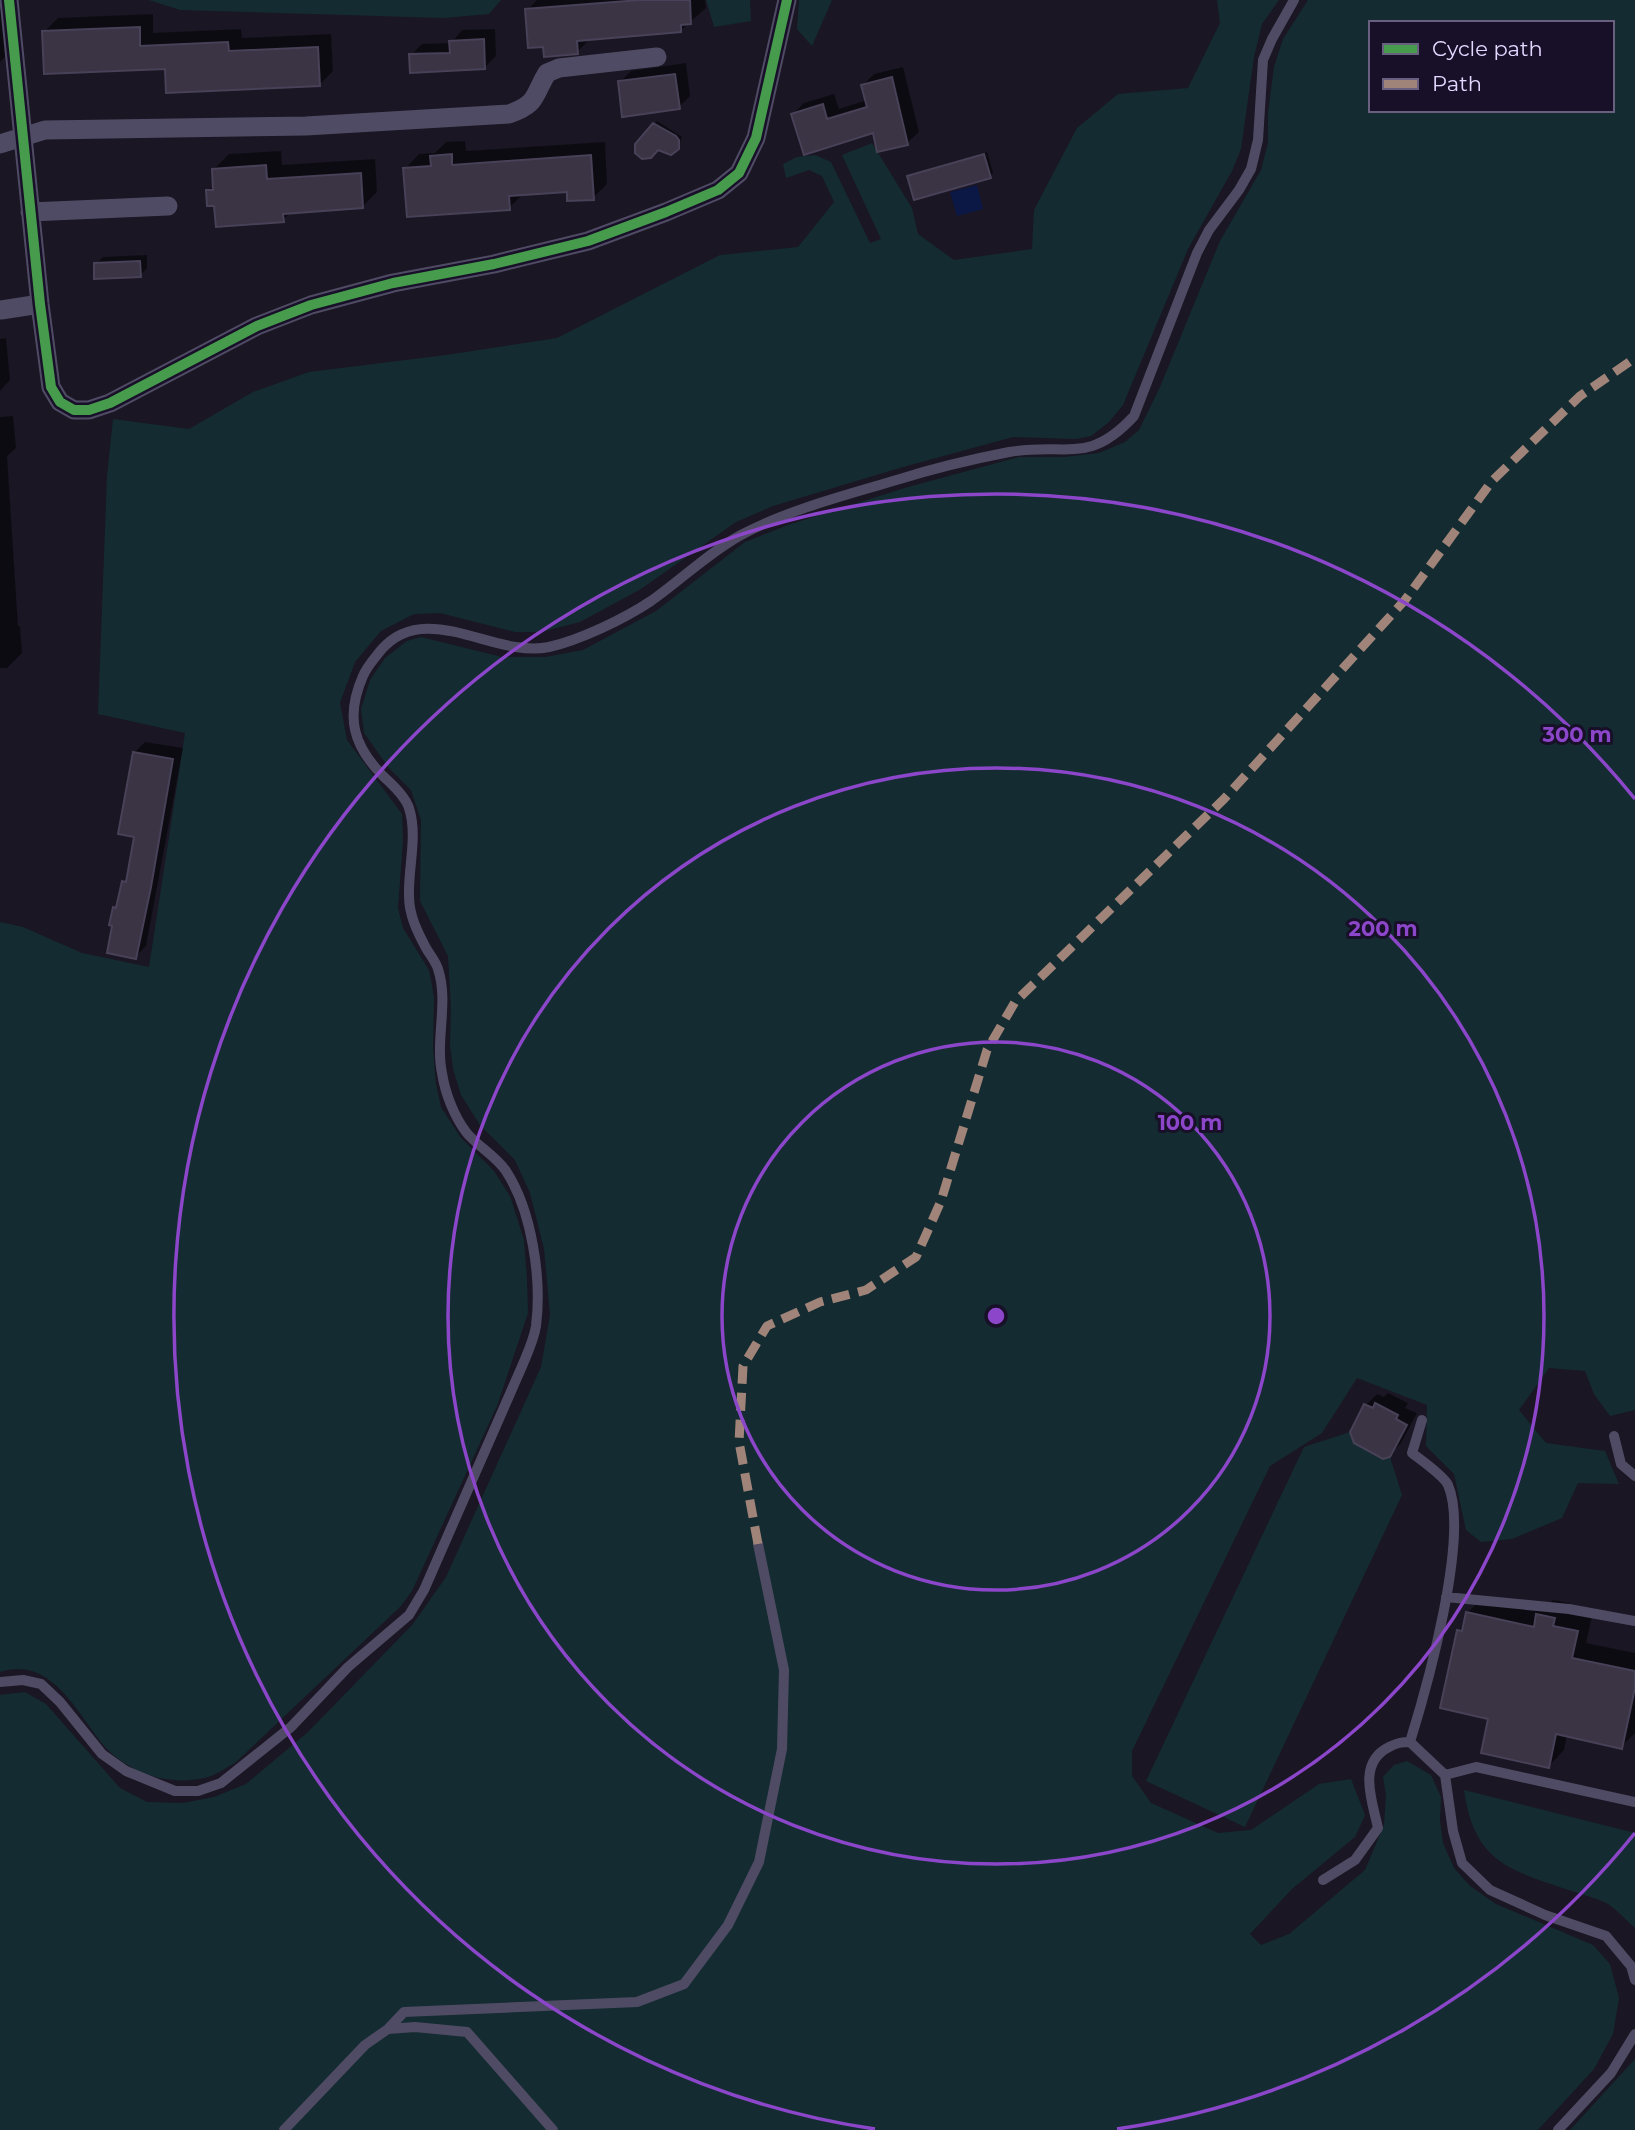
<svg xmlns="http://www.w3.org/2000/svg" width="1635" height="2130" viewBox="0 0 1635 2130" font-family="Montserrat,sans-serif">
<rect width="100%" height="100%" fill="#1a1623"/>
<!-- green -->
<path fill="#142c31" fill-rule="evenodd" d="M149,0H501L489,14L444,18L180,10Z
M706,0H750L751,21L714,27Z
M799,0H832L812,46L797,29Z
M1217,0H1279L1262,24L1254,57L1241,149L1232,171L1188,249L1123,405L1108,423L1091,436L1076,439L1013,437L903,467L773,506L736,522L641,589L580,622L541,632H515L440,613L414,614L381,631L355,662L340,703L347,740L402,814L403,841L398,908L403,928L429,970L434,997L433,1048L436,1084L441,1107L461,1138L494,1171L510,1196L524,1240L527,1278L528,1313L497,1406L412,1591L401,1606L235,1763C227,1767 219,1773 211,1776C175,1788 132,1775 106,1748C78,1716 53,1655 0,1672V922L23,927L82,953L149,967L185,733L98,714L107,476L113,419L189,429L253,392L309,372L446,355L557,338L720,255L798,247L834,202L822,176L809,170L786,178L783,164L797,157L815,155L831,162L870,243L881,239L842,155L872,143L912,208L918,234L954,260L1032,249L1034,210L1077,128L1118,94L1188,88L1220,23Z
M1308,0H1635V1410L1610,1416L1594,1394L1585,1371L1549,1368L1519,1410L1546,1443L1605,1451L1619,1484L1578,1483L1562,1518L1512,1539L1481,1542L1466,1530L1454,1474L1426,1446L1427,1405L1357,1378L1322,1433L1270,1466L1132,1751V1776L1151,1803L1218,1833L1251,1830L1319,1784L1351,1779L1365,1815L1355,1837L1292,1889L1250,1934L1261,1945L1289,1934L1365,1870L1384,1825L1386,1795L1383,1777L1394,1765L1407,1761L1431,1775L1441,1797L1440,1820L1443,1843L1454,1868L1470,1886L1496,1904L1593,1945L1610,1964L1619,1998L1613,2034L1594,2069L1538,2130H0V1695L25,1692L46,1704L120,1788L147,1802L183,1803L214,1797L246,1784L308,1732L413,1624L446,1577L541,1367L550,1315L544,1249L530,1193L515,1160L480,1125L461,1095L453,1069L450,1045L451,1008L448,956L420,901L421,820L411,790L389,768L364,733L361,709L370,680L385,658L407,641L421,637L502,657H545L583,650L656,611L745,542L788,525L908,487L1019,457H1064L1099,453L1125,442L1139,430L1160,387L1220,241L1261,170L1268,143V113L1274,67L1283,39ZM1371,23H1612V110H1371Z
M1350,1432L1354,1443L1383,1459L1390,1457L1402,1495L1245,1827L1146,1781L1304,1447Z
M1464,1790L1635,1833V1928C1627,1921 1619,1912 1611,1906C1601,1899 1586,1896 1575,1892C1512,1871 1474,1864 1464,1790Z
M1635,2059V2130H1570Z"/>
<!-- water -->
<path fill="#0b1745" d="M977,185L983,209L957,216L950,192Z"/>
<!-- shadow -->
<path fill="#0007" d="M0,0L5,57L0,62Z
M537,0H705L706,8L680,31L591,38L577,52L544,45L527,10Z
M153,14V33L241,29L242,38L331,34L333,71L319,85L167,67L44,32L58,18Z
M495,29L496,56L485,67L411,55L422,44L451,43L462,30Z
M686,63L690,96L679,107L620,82L631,71Z
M903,67L919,132L907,143L874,131L793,114L804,103L834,94L839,109L867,100L863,85L874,74Z
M657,121L682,137L678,148H657L637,144Z
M465,141L466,151L605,142L607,184L593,198L568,190L524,193L509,208L405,169L419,154L435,153L446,142Z
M281,151L282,165L375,159L377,192L362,207L292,211L283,220L216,204L208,191L215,184L214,169L229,154Z
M987,152L993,173L990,176L909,177L912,174Z
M147,255V268L140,276L96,264L103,257Z
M6,338L10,380L0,391V339Z
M13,416L16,448L7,456L18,626H20L22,653L7,668H0V417Z
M145,742L183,748L146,946L135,957L114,908L119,904L123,882L128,877L136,835L134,753Z
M1388,1393L1408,1403L1405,1408L1417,1413L1401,1443L1389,1455L1366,1405L1377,1394L1384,1397Z
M1483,1598L1542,1611L1553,1600L1569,1603L1568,1611L1592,1616L1586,1643L1635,1653V1733L1621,1747L1567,1735L1564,1750L1549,1766L1490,1717L1458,1631L1465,1624L1467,1613Z"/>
<!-- building -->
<path fill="#3a3445" stroke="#484157" stroke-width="2" d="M640,0H690L691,24L681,25V32L577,41L578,54L544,57L543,47L528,48L525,9Z
M140,27V46L228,42L229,51L318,47L320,86L166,93L165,69L44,74L42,31Z
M484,39L485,69L410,73L409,54L450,53L449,41Z
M675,74L680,109L622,117L618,81Z
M892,77L908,145L877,152L873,133L804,155L791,114L823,104L827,119L867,107L861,85Z
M653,123L676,136L679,140V149L671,155L658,150L651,158L642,159L635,153V144Z
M452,154V165L591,155L594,200L567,201V192L509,196L510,210L407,217L403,168L431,166L430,156Z
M984,154L991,178L914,200L907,176Z
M266,165L267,179L361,173L363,208L283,214L284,222L216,227L214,206H207L206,190H213L212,169Z
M140,261L141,277L94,279V263Z
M133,752L173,759L151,887L136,959L107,953L112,926L109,925L113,907L116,908L122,881L126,882L134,837L118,834Z
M1375,1403L1398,1415L1396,1419L1407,1425L1390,1457L1383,1459L1354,1443L1350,1432L1364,1404L1373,1408Z
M1466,1612L1534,1627L1536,1614L1555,1618L1553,1626L1578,1631L1572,1658L1635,1671V1688L1622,1749L1556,1734L1549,1768L1481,1753L1488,1719L1440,1708L1457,1630L1462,1631Z"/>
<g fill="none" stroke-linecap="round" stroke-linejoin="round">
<!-- service -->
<path stroke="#504b64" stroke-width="10" d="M1422,1420L1412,1453C1421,1460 1444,1476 1448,1485C1470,1535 1427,1687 1410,1742L1445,1775L1476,1767L1635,1802
M1614,1436L1621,1464L1635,1476
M1446,1597L1569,1609L1635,1621
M0,1682L23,1680L41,1684L60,1702L102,1754L126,1771L175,1791H198L221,1783L291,1727L348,1667L409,1615L424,1590L523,1364C528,1352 534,1339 536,1326C542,1279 532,1211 506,1171C496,1156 477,1146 466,1132C454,1116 445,1093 442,1073C435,1039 449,1002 438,969C436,962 430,955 426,948C417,931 409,915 409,896C408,867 418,836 409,808C405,796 393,785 384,777C353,746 345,717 363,676C367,666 375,658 381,650C426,598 495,659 549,647C580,640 624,619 651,601C681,580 708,553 741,535C790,509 847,495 900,479C935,468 973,459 1009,452C1066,442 1088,466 1134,416L1197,253L1209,230L1239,190L1251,169L1258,140L1263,60L1272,39L1294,0
M1445,1775L1453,1831L1462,1863L1490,1890L1545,1915L1606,1936L1631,1966L1635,1980
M1323,1880L1355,1860L1378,1828C1372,1800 1357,1763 1389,1747C1397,1743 1401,1742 1410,1742
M388,2029L415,2027L467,2032L553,2130
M284,2130L365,2045L388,2029L404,2012L637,2002L684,1984L728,1925L759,1862L782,1749L784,1670L758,1544
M1558,2130L1611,2073L1635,2034"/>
<!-- minor -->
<path stroke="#504b64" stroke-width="19" d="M9,0L40,304L51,387L60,402L74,410H89L110,403L257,326L311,305L393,283L494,264L588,241L666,212L718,190L739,173L756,138L787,0
M0,144L45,130L306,126L509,114C538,104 533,96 547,73L559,68L657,57
M30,212L168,206
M1,310L40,304"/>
<!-- quiet -->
<path stroke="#a18479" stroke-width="9" stroke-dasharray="18 9" stroke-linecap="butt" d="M758,1544L739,1442L743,1366L767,1326L820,1302L866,1290L916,1257L941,1201L987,1050L1015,1002L1224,799L1405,600L1492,481L1580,396L1635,358"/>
<!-- cycleway casing -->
<g stroke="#181029" stroke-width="15">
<path id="cycleway" d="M9,0L40,304L51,387L60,402L74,410H89L110,403L257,326L311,305L393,283L494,264L588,241L666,212L718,190L739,173L756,138L787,0"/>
</g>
<!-- cycleway -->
<use href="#cycleway" stroke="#469c4c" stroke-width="10"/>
</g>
<!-- distance rings -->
<g fill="none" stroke="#8b46c9" stroke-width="3.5">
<circle cx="996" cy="1316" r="274"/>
<circle cx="996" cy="1316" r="548"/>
<path d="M1635 1833A822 822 0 0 1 1117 2129M875 2129A822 822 0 1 1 1635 799"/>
</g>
<circle cx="996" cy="1316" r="10" fill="#8b46c9" stroke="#181029" stroke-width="3.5"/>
<g font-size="21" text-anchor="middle" font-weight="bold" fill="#8b46c9" stroke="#181029" stroke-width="6" stroke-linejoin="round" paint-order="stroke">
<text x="1577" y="742">300 m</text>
<text x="1383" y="936">200 m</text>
<text x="1190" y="1130">100 m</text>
</g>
<!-- legend -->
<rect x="1369" y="21" width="245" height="91" fill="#181029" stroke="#69607f" stroke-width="2"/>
<rect x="1383" y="44" width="35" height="10" fill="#469c4c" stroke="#69607f" stroke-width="2"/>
<text x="1432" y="56" font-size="21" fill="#e3d8ff">Cycle path</text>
<rect x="1383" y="79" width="35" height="10" fill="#a18479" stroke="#69607f" stroke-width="2"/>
<text x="1432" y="91" font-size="21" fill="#e3d8ff">Path</text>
</svg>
